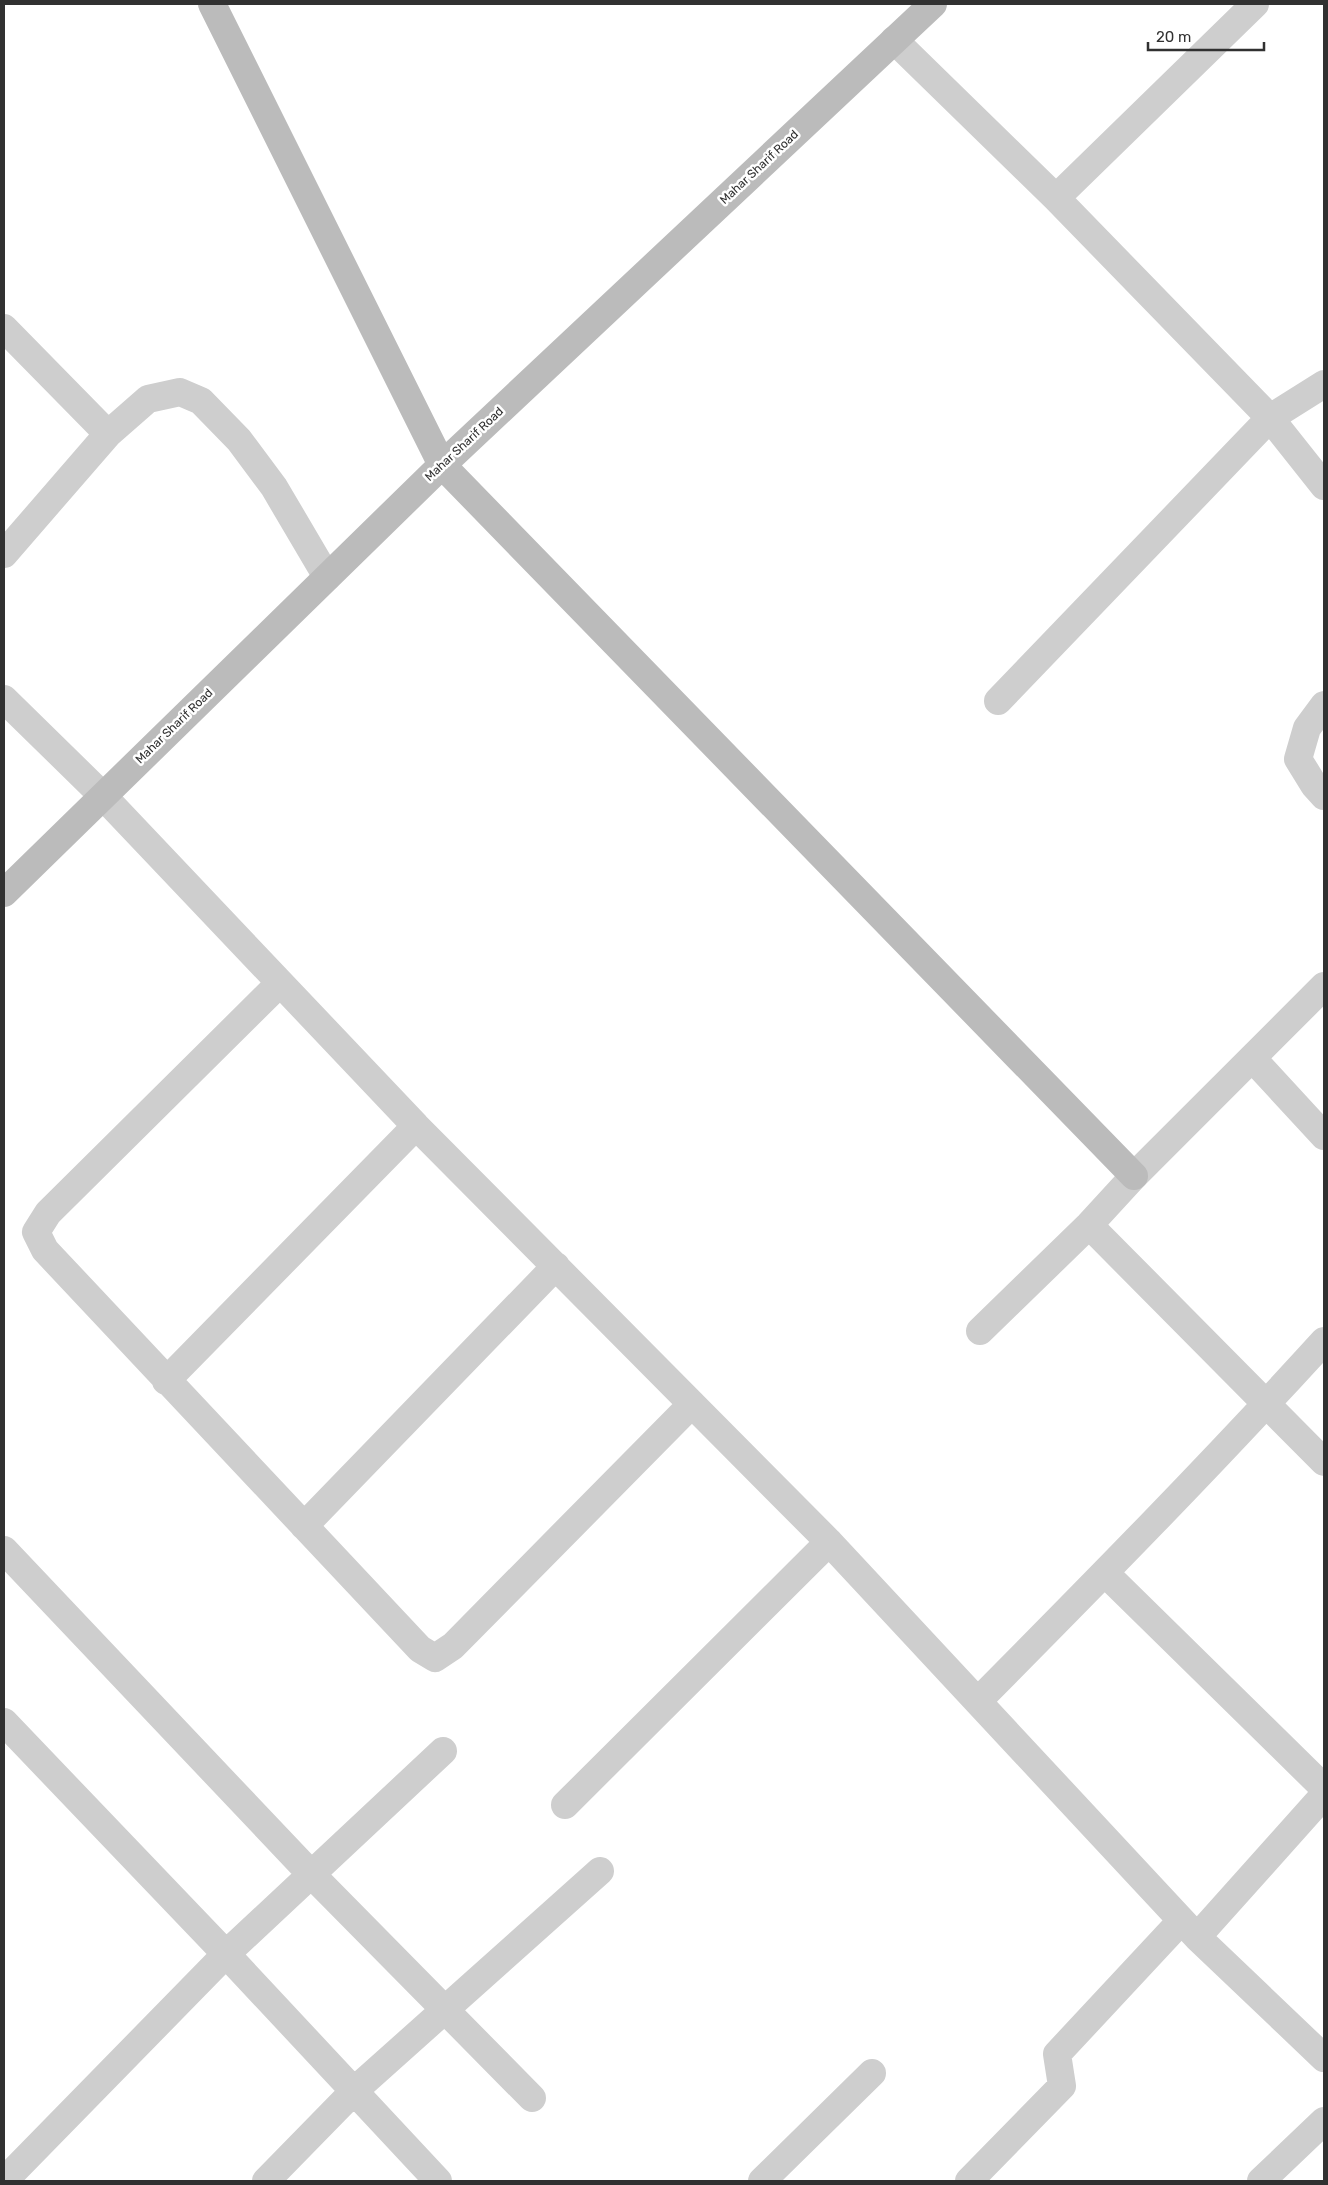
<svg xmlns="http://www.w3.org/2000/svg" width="1328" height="2185" viewBox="0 0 1328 2185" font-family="Rubik,sans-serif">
<rect width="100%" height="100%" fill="#fff"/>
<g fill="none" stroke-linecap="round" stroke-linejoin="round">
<!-- street -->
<path stroke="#cecece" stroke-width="28" d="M894,40L1056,198L1255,4
M1056,198L1270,418L1324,486
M4,328L108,434
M4,554L108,434L148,399L180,392L201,401L239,440L274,487L327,577
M4,699L102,795L416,1126L829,1542L1197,1937L1324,2058
M998,701L1270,418L1324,384
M1324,705L1307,728L1298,759L1314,785L1324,796
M280,983L48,1213L36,1232L45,1250L420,1649L435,1658L453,1646L692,1404
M1252,1058L1324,1136
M1089,1225L1324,1462
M980,1331L1089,1225L1134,1176L1324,986
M166,1381L416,1126
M304,1526L556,1266
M4,1550L311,1874L532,2098
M1105,1573L1324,1788
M978,1701C1095,1583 1212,1464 1324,1341
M4,1722L226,1954L438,2181
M565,1805L829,1542
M1197,1937L1324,1795
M4,2181L226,1954L443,1751
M266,2181L355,2090L600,1871
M762,2181L872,2073
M969,2181L1062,2086L1057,2054L1181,1921
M1261,2181L1324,2121"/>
<!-- secondary -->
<path stroke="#bbb" stroke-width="28" d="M212,4L442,465L1134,1176
M4,893L442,465L933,4"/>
</g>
<g text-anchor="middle" stroke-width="5" stroke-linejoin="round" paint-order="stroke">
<!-- street labels -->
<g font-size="12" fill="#313131" stroke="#fff">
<text transform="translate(759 167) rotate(-43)" y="4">Mahar Sharif Road</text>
<text transform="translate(464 444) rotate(-43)" y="4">Mahar Sharif Road</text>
<text transform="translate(174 726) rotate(-44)" y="4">Mahar Sharif Road</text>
</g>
</g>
<!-- border -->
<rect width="1328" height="2185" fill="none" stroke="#313131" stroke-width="10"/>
<!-- scale -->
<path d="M1148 42v8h116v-8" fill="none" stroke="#313131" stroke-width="2.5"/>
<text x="1156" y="42" font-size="15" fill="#313131" stroke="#ffffff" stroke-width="4" paint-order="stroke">20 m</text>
</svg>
